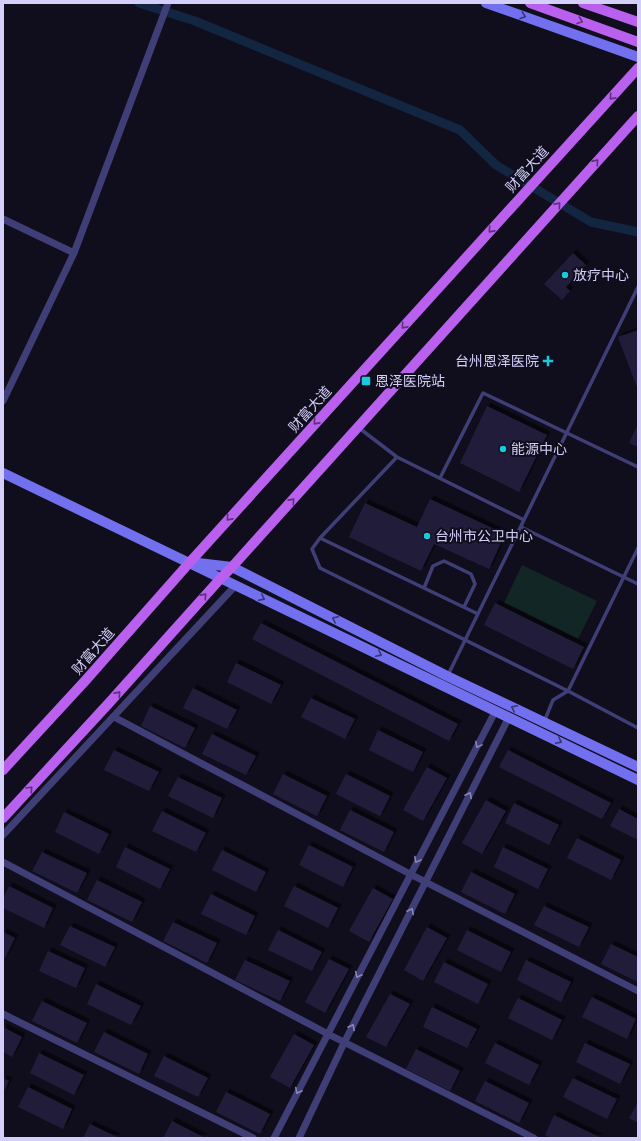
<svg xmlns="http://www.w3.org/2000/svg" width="641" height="1141" viewBox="0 0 641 1141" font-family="'Sofia Sans Condensed','Noto Sans SC',sans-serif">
<defs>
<filter id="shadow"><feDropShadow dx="3.5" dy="-3.5" stdDeviation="0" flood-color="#0009"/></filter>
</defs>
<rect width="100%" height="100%" fill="#100e1d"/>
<!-- green -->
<path fill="#122625" d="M522,565L597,601L578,639L504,603Z"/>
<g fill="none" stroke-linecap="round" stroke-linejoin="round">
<!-- canal -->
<path stroke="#122541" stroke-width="9" d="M139,3L195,21L460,130L496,165L591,222L638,232"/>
</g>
<!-- building -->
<path fill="#221c3b" filter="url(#shadow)" d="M573,253L586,265L566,287L570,291L562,300L544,284Z
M638,330V390L618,337Z
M487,406L547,435L519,492L460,463Z
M638,424V447L629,443Z
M430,499L505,534L489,569L434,544L421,571L349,537L365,503L417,527Z
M495,603L584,647L573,669L484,625Z
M261,623L458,724L449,741L252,639Z
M236,663L281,685L271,704L227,682Z
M193,688L237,710L227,729L183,708Z
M311,698L355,719L345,739L301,717Z
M150,706L195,728L185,748L141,726Z
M378,730L423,752L413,772L369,750Z
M212,734L256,756L246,775L202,754Z
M114,750L159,772L149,791L104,770Z
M508,750L611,803L602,819L499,767Z
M427,767L447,778L423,821L403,810Z
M283,774L327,796L317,816L273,794Z
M346,774L390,796L380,816L336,794Z
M178,777L222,798L213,818L168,796Z
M486,800L506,811L482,854L462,843Z
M514,803L559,825L549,845L505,823Z
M619,809L638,819V840L610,826Z
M350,810L394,832L384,852L340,830Z
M162,811L206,833L196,852L152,831Z
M64,812L109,834L99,854L55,832Z
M577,838L621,860L611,880L567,858Z
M309,845L353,867L343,887L299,865Z
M125,847L170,869L160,889L116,867Z
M503,847L548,869L538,889L494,867Z
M222,850L266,872L256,892L212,870Z
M42,852L87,873L77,893L32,871Z
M471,872L515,894L505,914L461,892Z
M97,880L142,902L132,922L87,900Z
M9,886L53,908L44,928L3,908V898Z
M294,886L338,908L328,928L284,906Z
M373,888L393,899L369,942L349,931Z
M211,894L255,916L246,935L201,914Z
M544,906L589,927L579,947L534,925Z
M173,922L217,943L207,963L163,941Z
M70,926L115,947L105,967L60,945Z
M427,927L447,938L423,981L404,970Z
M278,930L322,952L312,971L268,950Z
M467,930L511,952L501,972L457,950Z
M3,932L15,938L5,958L3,957Z
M611,944L638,957V982L601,964Z
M48,951L85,968L76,988L39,971Z
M329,959L349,969L325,1013L305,1002Z
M245,960L290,981L280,1001L235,980Z
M526,960L571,982L561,1002L517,980Z
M444,962L488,984L478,1004L434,982Z
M96,984L141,1006L131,1025L87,1004Z
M390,994L410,1004L386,1047L366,1037Z
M592,997L636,1019L627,1039L582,1017Z
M518,998L562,1020L552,1040L508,1018Z
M42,1001L87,1023L77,1043L32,1021Z
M432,1007L477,1029L467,1048L423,1027Z
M3,1027L22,1037L12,1057L3,1052Z
M104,1032L148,1054L139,1074L94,1052Z
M294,1034L314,1045L290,1088L270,1077Z
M495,1043L539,1065L529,1085L485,1063Z
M585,1043L630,1064L620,1084L576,1062Z
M416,1049L460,1071L450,1091L406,1069Z
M39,1053L84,1075L74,1095L30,1073Z
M164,1056L208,1078L198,1097L154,1076Z
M3,1078L9,1081L3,1093Z
M573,1078L617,1099L607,1119L563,1097Z
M485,1081L529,1103L519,1123L475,1101Z
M28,1087L72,1109L63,1129L18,1107Z
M226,1092L270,1114L260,1134L216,1112Z
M638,1102V1123L629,1118Z
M554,1115L599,1137L598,1138H551L545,1135Z
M172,1121L205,1138H163Z
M90,1124L119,1138H83Z"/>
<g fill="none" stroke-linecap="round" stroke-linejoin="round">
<!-- lane -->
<path stroke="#403e77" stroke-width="3.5" d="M359,428L397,457L524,520
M397,457L320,538L312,549L320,568L568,691L638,728
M440,478L483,393L638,467
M521,527L638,584
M320,538L478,614
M424,588L433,566L444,561L471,574L475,584L464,607
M448,675L638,287
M544,722L553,700L568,691L638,548"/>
<!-- street -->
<path stroke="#403e77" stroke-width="7" d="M3,219L74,253
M3,401L74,253L168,3
M114,717L410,874L638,991
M3,835L236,585
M3,862L328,1034L534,1138
M3,1014L253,1138
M274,1138L496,710
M299,1138L344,1043L509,717"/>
<!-- secondary -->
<path stroke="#7370f0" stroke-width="10" d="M486,3L638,57
M3,473L638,780
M198,563L232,567L447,676L638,767"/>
<!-- primary -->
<path stroke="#b961ee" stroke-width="10" d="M530,3L638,42
M583,3L638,22
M3,770L85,681L190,562L638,68
M3,818L109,703L221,578L232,567L638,116"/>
</g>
<!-- one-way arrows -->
<defs><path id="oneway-chevron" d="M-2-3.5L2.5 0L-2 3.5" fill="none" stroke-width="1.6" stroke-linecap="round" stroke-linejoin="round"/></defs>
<g stroke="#383571">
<use href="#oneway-chevron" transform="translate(523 16) rotate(20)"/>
<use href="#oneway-chevron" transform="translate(262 598) rotate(26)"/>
<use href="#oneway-chevron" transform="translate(335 619) rotate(-153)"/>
<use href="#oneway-chevron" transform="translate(379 654) rotate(26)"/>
<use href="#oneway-chevron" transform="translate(514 708) rotate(-154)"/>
<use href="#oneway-chevron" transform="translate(559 741) rotate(26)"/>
</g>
<g stroke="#5c337b">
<use href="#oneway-chevron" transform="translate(580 21) rotate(20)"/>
<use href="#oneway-chevron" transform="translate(612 97) rotate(132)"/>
<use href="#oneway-chevron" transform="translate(596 162) rotate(-48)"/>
<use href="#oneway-chevron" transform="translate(558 205) rotate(-48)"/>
<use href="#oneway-chevron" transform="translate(491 230) rotate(132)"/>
<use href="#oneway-chevron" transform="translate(404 326) rotate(132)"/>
<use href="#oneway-chevron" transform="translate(316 422) rotate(132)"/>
<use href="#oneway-chevron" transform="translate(292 501) rotate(-48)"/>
<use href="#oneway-chevron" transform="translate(229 518) rotate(132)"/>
<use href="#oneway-chevron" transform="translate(204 596) rotate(-48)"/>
<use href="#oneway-chevron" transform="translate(118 694) rotate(-48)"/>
<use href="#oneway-chevron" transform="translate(30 789) rotate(-47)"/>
</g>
<g stroke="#8a86b8">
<use href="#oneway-chevron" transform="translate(478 745) rotate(118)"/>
<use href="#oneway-chevron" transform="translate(469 795) rotate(-63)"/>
<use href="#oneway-chevron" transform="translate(417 860) rotate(118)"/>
<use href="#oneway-chevron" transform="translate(411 911) rotate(-63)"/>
<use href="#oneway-chevron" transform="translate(358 975) rotate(117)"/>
<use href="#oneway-chevron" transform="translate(352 1027) rotate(-63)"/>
<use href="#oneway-chevron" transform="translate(298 1091) rotate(117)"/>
</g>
<!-- markers -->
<g fill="#18cadd" stroke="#100e1d" stroke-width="1.5">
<circle cx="565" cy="275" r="4"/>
<path d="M546 355h4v4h4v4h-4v4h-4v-4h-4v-4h4z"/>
<rect x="361" y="376" width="10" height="10" rx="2"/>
<circle cx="503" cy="449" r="4"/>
<circle cx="427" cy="536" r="4"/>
</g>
<g text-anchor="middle" stroke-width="4" stroke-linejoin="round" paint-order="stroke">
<!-- street labels -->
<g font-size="14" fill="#d3cffa" stroke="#100e1d">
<text transform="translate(527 169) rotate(-48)" y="5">财富大道</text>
<text transform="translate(310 409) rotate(-48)" y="5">财富大道</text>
<text transform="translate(93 651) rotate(-49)" y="5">财富大道</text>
</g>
<!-- poi labels -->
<g font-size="14" fill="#d3cffa" stroke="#100e1d" text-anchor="start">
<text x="573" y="280">放疗中心</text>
<text x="539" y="366" text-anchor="end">台州恩泽医院</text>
<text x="375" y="386">恩泽医院站</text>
<text x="511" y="454">能源中心</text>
<text x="435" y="541">台州市公卫中心</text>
</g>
</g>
<!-- border -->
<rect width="641" height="1141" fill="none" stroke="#d3cffa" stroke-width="8"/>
</svg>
